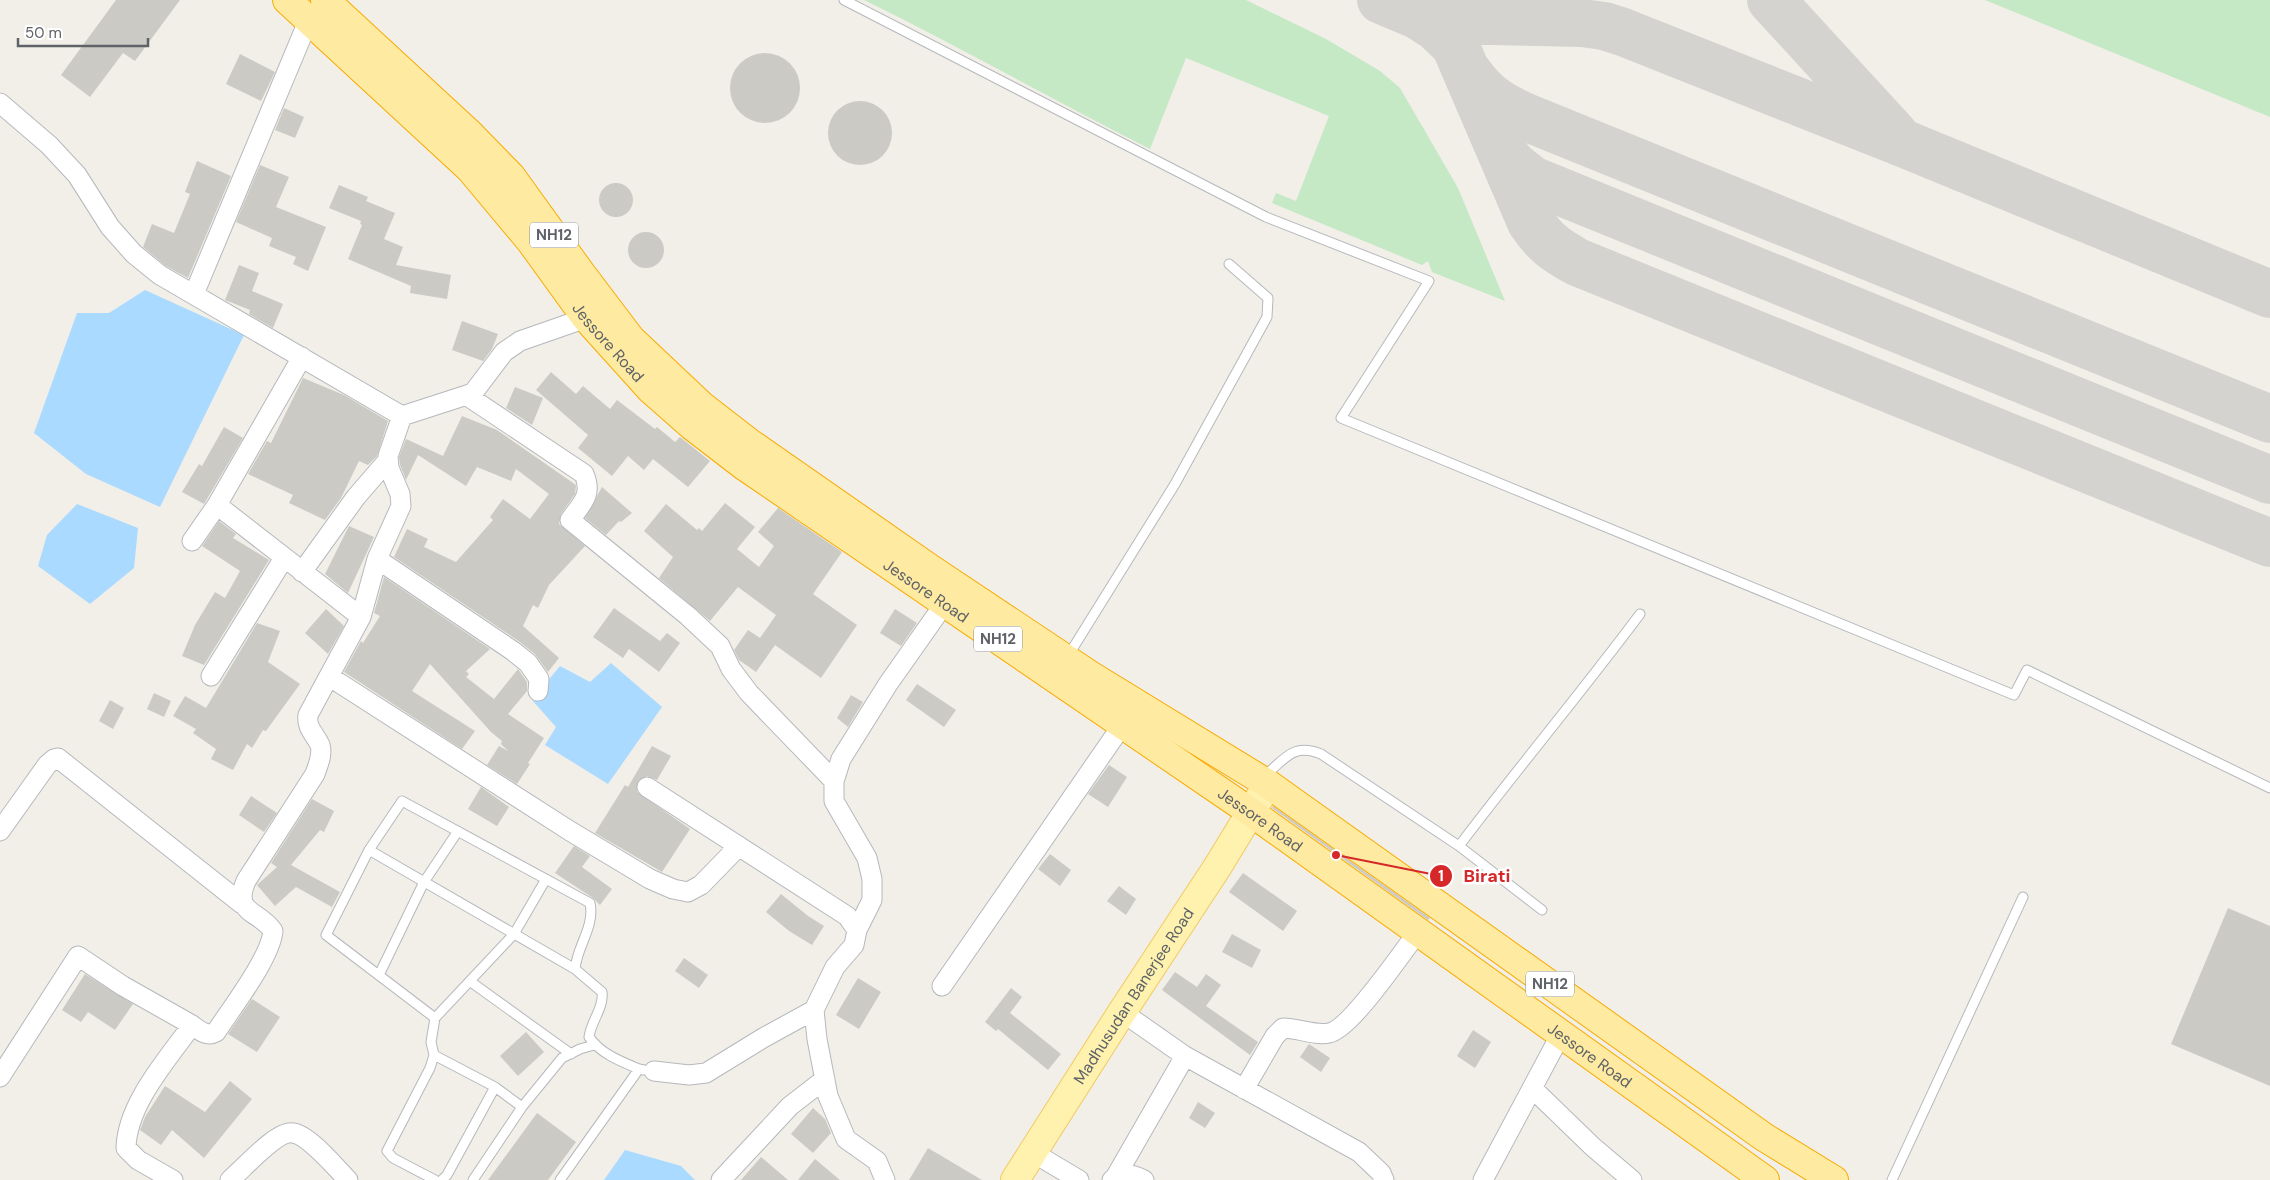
<svg xmlns="http://www.w3.org/2000/svg" width="2270" height="1180" viewBox="0 0 2270 1180" font-family="'DM Sans',sans-serif">
<rect width="100%" height="100%" fill="#f1efe8"/>
<!-- green -->
<path fill="#c5e8c5" d="M864,0H1246L1326,39L1380,71L1400,88L1458,188L1505,301L1432,272L1428,261L1422,265L1272,203L1276,193L1296,201L1329,116L1186,58L1150,149C1054,101 961,47 864,0Z
M1985,0H2270V117Z"/>
<!-- water -->
<path fill="#aadaff" d="M145,290L244,335L160,507L86,474L34,433L77,313H109Z
M77,504L138,528L134,568L90,604L38,566L47,535Z
M611,663L662,707L608,784L545,745L556,727L532,700L560,666L590,682Z
M625,1150L681,1166L695,1180H604Z"/>
<g fill="none" stroke-linecap="round" stroke-linejoin="round">
<!-- taxiway -->
<path stroke="#d4d3d0" stroke-width="48" d="M1381,0L1419,16L1442,20L1582,23L1604,26L1623,32L1905,144L2270,294
M1771,0L1894,134
M1419,16L1436,27L1455,45L1531,222C1545,243 1556,250 1577,262L2270,543
M1470,75C1486,98 1503,107 1528,118L2270,419
M1500,149L1514,166L1532,180L2270,480"/>
</g>
<!-- building -->
<path fill="#cccac5" d="M116,0H180L135,61L123,53L90,97L61,75Z
M730 88a35 35 0 1 1 70 0a35 35 0 1 1-70 0Z
M240,54L275,72L261,101L226,84Z
M828 133a32 32 0 1 1 64 0a32 32 0 1 1-64 0Z
M284,108L304,117L295,138L275,130Z
M197,161L231,176L188,278L166,266L143,247L152,224L174,233L190,194L185,192Z
M260,165L289,177L276,207L326,227L308,271L293,264L296,257L269,246L272,238L236,222Z
M599 200a17 17 0 1 1 34 0a17 17 0 1 1-34 0Z
M339,185L368,197L366,201L395,213L384,239L403,247L396,265L451,275L447,299L410,293L411,286L348,259L362,225L360,224L361,221L329,208Z
M628 250a18 18 0 1 1 36 0a18 18 0 1 1-36 0Z
M239,265L259,273L252,291L283,304L273,328L249,314L250,310L225,300Z
M462,321L498,334L492,349L483,361L452,350Z
M551,372L576,394L583,386L610,409L617,400L655,429L657,427L675,442L680,437L710,461L688,487L653,459L644,470L628,456L612,476L578,448L588,435L536,390Z
M303,378L344,395L388,421L377,456L368,465L359,461L341,498L325,520L289,503L293,495L248,474L267,441L271,443Z
M515,387L543,398L532,425L506,408Z
M462,416L497,430L576,485L575,494L561,514L559,524L585,546L549,585L538,608L533,605L523,626L559,658L548,672L535,654L520,642L394,557L407,529L428,539L424,547L456,562L493,520L490,517L503,499L530,519L549,494L516,469L511,481L477,467L466,486L418,455L406,480L400,465L399,457L406,439L443,456Z
M224,427L243,438L204,504L182,492L199,464L202,466Z
M602,487L632,513L621,522L619,521L606,535L585,518Z
M725,503L755,527L737,549L759,567L774,546L758,532L778,508L842,552L813,594L857,625L821,678L775,645L756,672L739,660L734,650L748,630L760,638L776,615L738,587L710,621L659,578L673,557L644,531L666,504L697,530L699,528L702,531Z
M219,521L236,534L233,538L269,560L204,665L182,656L195,625L215,592L225,598L240,571L202,546Z
M349,526L374,537L348,593L325,574Z
M384,577L490,649L466,671L469,674L466,677L494,699L518,669L527,682V691L508,714L544,738L528,763L530,764L517,784L487,765L499,746L508,751L501,744L502,741L491,732L430,664L412,691L475,731L462,749L344,672L361,641L363,643L380,616L374,613Z
M614,608L660,641L667,633L680,643L659,672L629,649L623,658L593,637Z
M326,609L344,626L328,654L305,633Z
M895,609L917,623L901,646L880,633Z
M257,623L280,631L268,662L300,684L266,731L263,730L252,748L247,744L233,770L211,759L216,749L193,733L196,729L173,716L185,696L206,708Z
M917,684L956,710L944,727L906,700Z
M154,693L171,701L164,717L147,709Z
M851,695L863,702L848,727L837,718Z
M110,700L124,708L113,729L99,721Z
M652,746L671,756L657,780L647,776L638,781L637,792L690,829L662,872L595,833L625,785L628,787Z
M1109,765L1127,777L1108,807L1088,794Z
M481,787L509,807L497,826L468,809Z
M251,796L277,813L264,832L239,815Z
M312,799L334,811L324,832L320,830L291,865L340,892L332,907L296,887L275,906L257,885L277,867L271,863Z
M1273,806L1430,918L1428,920L1272,808Z
M574,846L590,856L582,867L612,889L600,905L593,898L555,873Z
M1050,854L1071,870L1060,886L1038,869Z
M1243,873L1297,911L1283,931L1229,892Z
M1119,886L1136,899L1126,915L1107,901Z
M781,894L808,916L824,926L812,945L789,931L766,912Z
M2228,908L2270,926V1086L2171,1044Z
M1232,934L1261,950L1252,968L1222,952Z
M684,958L708,975L699,988L675,971Z
M1175,972L1197,987L1206,974L1221,985L1206,1006L1258,1042L1250,1055L1162,990Z
M85,974L133,1004L115,1030L88,1012L81,1022L62,1010Z
M858,978L881,992L859,1029L836,1015Z
M1011,988L1022,997L1010,1013L1061,1054L1048,1070L998,1029L996,1031L985,1022Z
M252,999L280,1017L257,1052L228,1034Z
M1473,1030L1491,1042L1475,1068L1457,1056Z
M526,1032L544,1052L518,1076L500,1056Z
M1309,1044L1330,1058L1321,1072L1300,1057Z
M230,1081L252,1099L204,1158L172,1130L161,1145L140,1130L145,1117L165,1086L205,1112Z
M1198,1102L1215,1113L1205,1128L1189,1118Z
M813,1108L825,1119L831,1133L813,1153L791,1134Z
M537,1113L576,1142L548,1180H488Z
M928,1148L982,1180H909Z
M761,1157L788,1180H741Z
M815,1159L840,1180H798Z"/>
<g fill="none" stroke-linecap="round" stroke-linejoin="round">
<!-- service casing -->
<g stroke="#b5b8bc" stroke-width="11">
<path id="service" d="M844,0L1266,217L1429,281L1341,418L2014,695L2027,670L2270,788
M1068,656L1175,484L1267,317L1268,298L1229,264
M1268,781L1270,771C1288,755 1296,744 1321,754L1459,846L1542,910
M1459,846C1518,768 1581,693 1640,614
M369,850L575,969
M379,975L424,882L458,831
M471,982L571,1054
M435,1018L514,934L546,879
M434,1055L495,1087
M435,1180L393,1158L387,1151L430,1068L434,1055L431,1042L435,1018L326,935L369,850L402,801L590,903C595,927 577,946 575,969L602,992C604,1008 591,1021 589,1037C601,1054 620,1061 639,1069
M442,1180L447,1175L495,1087L522,1107
M473,1180L522,1107L562,1058L580,1049L594,1045
M560,1180L639,1069L644,1070
M1892,1180L2023,897"/>
</g>
<!-- minor casing -->
<g stroke="#b5b8bc" stroke-width="21">
<path id="minor" d="M0,103L49,145L77,175L110,227L134,254L160,275L402,416L473,393L504,352L520,341L586,318
M194,294L309,19
M466,395L584,474C593,495 582,503 570,520L688,616L720,646L731,669L749,693L834,781
M217,505L361,617
M192,541L217,505L302,357
M377,559L513,651L528,663L539,679L538,691
M302,572L356,497L388,460
M211,676L284,558
M330,677L570,831L650,879L673,889L688,892L701,885L739,846
M647,787L847,916L857,930
M0,831L47,765L54,759L58,758L242,904
M942,986L1123,724
M1122,1012L1185,1056L1359,1152L1381,1173L1384,1180
M192,1025C200,1031 207,1037 216,1032C231,1009 271,957 273,931C259,910 232,914 246,881L315,774C318,765 323,755 320,745C315,734 306,728 308,715L361,617L377,559L401,506L400,494L389,468L388,456L402,416
M654,1071L689,1075L706,1073L763,1038L814,1010
M0,1077L78,956L123,986L192,1025C167,1060 127,1104 126,1148L138,1160L173,1180
M1532,1088L1593,1147L1632,1180
M1244,1089L1275,1036L1283,1028C1298,1028 1315,1036 1329,1033C1351,1029 1402,952 1418,932
M1032,1152L1079,1180
M1116,1176L1185,1056
M230,1180C243,1169 277,1130 293,1133C309,1135 336,1168 348,1180
M721,1180L790,1106L825,1079
M885,1180L877,1161L846,1139L828,1096L817,1039L814,1010L835,967L854,945L857,930L872,900V879L867,858L834,801V781L841,759L888,684L945,603
M1112,1180C1122,1171 1133,1174 1144,1180
M1483,1180L1561,1034"/>
</g>
<!-- primary casing -->
<g stroke="#f2c960" stroke-width="30">
<g id="primary">
<path id="s1" d="M1015,1180L1122,1012L1218,866L1268,784"/>
</g>
</g>
<!-- trunk casing -->
<g stroke="#f9ab00" stroke-width="30">
<g id="trunk">
<path id="s2" d="M287,0L470,169L531,242L586,318L650,389L692,426L744,466L1252,813L1765,1180"/>
<path d="M325,0L469,133L511,176L581,273L631,339L701,405L750,443L931,569L1090,675L1268,784L1764,1137L1834,1180"/>
</g>
</g>
<!-- service -->
<use href="#service" stroke="#fff" stroke-width="9"/>
<!-- minor -->
<use href="#minor" stroke="#fff" stroke-width="19"/>
<!-- primary -->
<use href="#primary" stroke="#fff2af" stroke-width="28"/>
<!-- trunk -->
<use href="#trunk" stroke="#feeaa1" stroke-width="28"/>
</g>
<g text-anchor="middle" stroke-width="5" stroke-linejoin="round" paint-order="stroke">
<!-- shield labels -->
<g fill="#fff" stroke="#8f9295" stroke-width="1">
<rect x="530" y="222.5" width="48" height="25" rx="4"/>
<rect x="974" y="626.5" width="48" height="25" rx="4"/>
<rect x="1526" y="971.5" width="48" height="25" rx="4"/>
</g>
<g font-size="15" font-weight="bold" fill="#5f6368">
<text x="554" y="240">NH12</text>
<text x="998" y="644">NH12</text>
<text x="1550" y="989">NH12</text>
</g>
<!-- street labels -->
<g font-size="16" fill="#5f6368" stroke="#fff">
<text dy="6" stroke="none"><textPath href="#s2" startOffset="471">Jessore Road</textPath></text>
<text dy="6" stroke="none"><textPath href="#s2" startOffset="876">Jessore Road</textPath></text>
<text dy="6" stroke="none"><textPath href="#s2" startOffset="1281">Jessore Road</textPath></text>
<text dy="6" stroke="none"><textPath href="#s1" startOffset="219">Madhusudan Banerjee Road</textPath></text>
<text dy="6" stroke="none"><textPath href="#s2" startOffset="1686">Jessore Road</textPath></text>
</g>
</g>
<!-- callouts -->
<path fill="none" stroke="#d62828" stroke-width="2" d="M1336 855L1441 876"/>
<g fill="#d62828" stroke="#fff" stroke-width="2">
<circle cx="1336" cy="855" r="5"/>
<circle cx="1441" cy="876" r="12"/>
</g>
<g font-size="15" text-anchor="middle" font-weight="bold" fill="#fff">
<text x="1441" y="881">1</text>
</g>
<g font-size="18" text-anchor="middle" font-weight="bold" fill="#d62828" stroke="#fff" stroke-width="5" stroke-linejoin="round" paint-order="stroke">
<text x="1487" y="882">Birati</text>
</g>
<!-- scale -->
<path d="M18 38v8h130v-8" fill="none" stroke="#5f6368" stroke-width="2.5"/>
<text x="25" y="38" font-size="15" fill="#5f6368" stroke="#ffffff" stroke-width="4" paint-order="stroke">50 m</text>
</svg>
